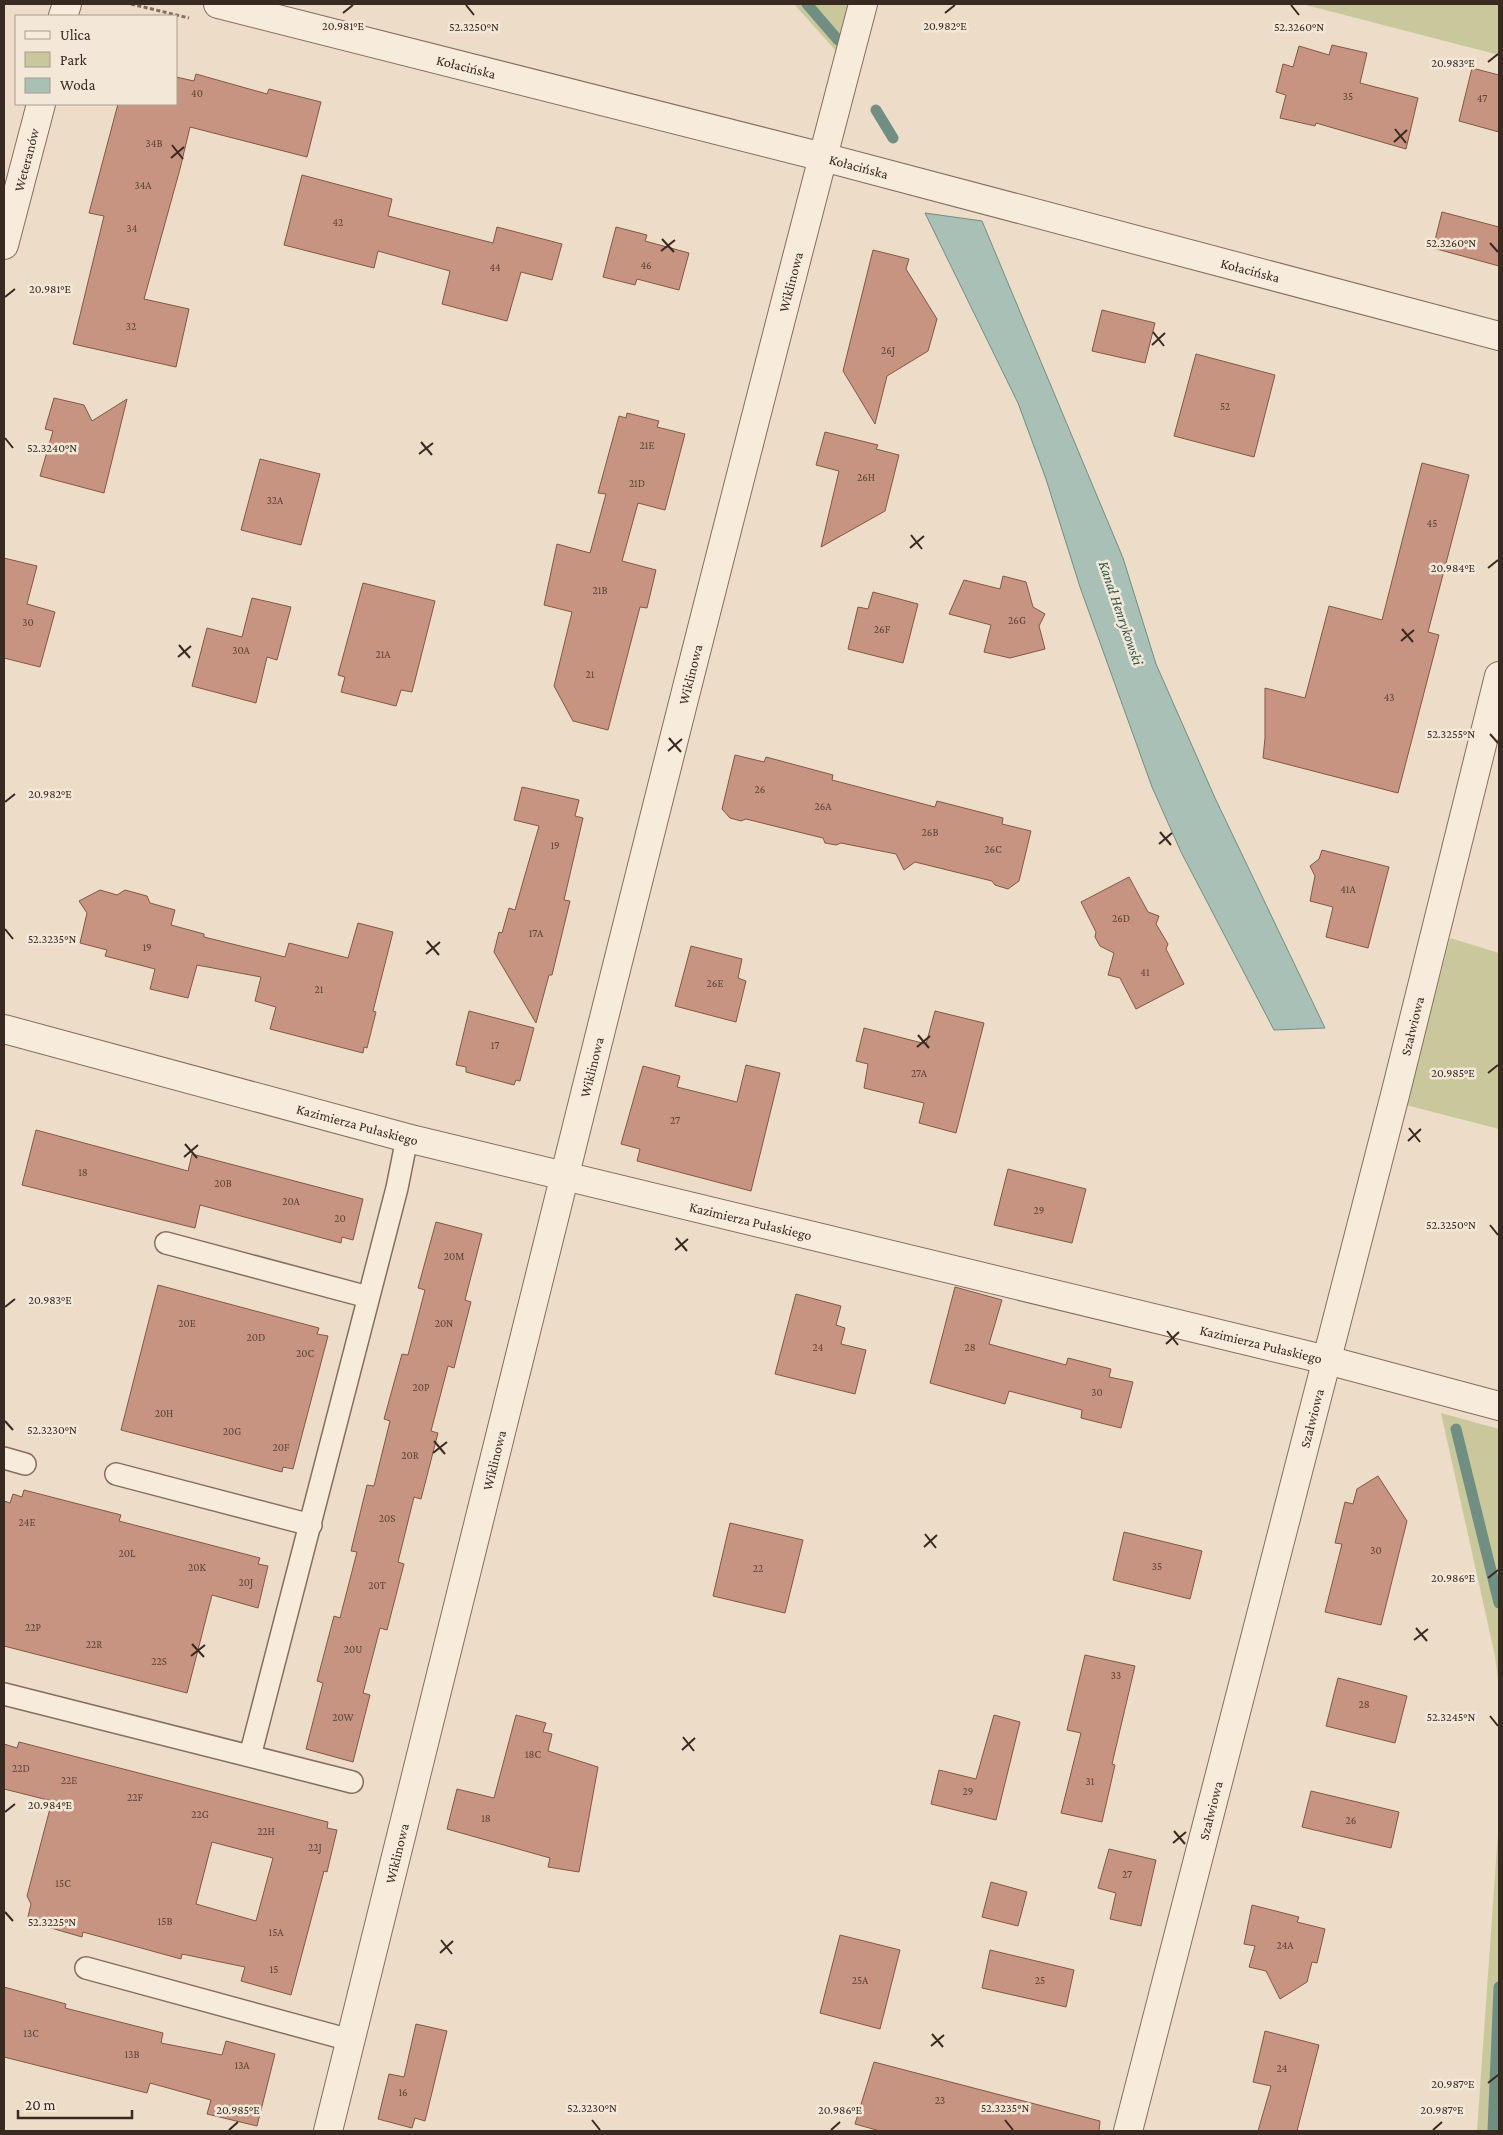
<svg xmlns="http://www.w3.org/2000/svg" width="1503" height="2135" viewBox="0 0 1503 2135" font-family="'Crimson Pro',serif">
<rect width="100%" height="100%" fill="#ecdcc8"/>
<!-- green -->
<path fill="#c9c89d" d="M794,4H849L836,51Z
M1302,4H1499V55Z
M1450,938L1499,953V1129L1406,1105Z
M1441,1413L1499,1429V1688L1495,1656Z
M1499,1818V2131H1477Z"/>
<!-- water -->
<path fill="#a9c0b6" stroke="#708e82" d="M925,213L982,221L1123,558L1156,664L1215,798L1325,1028L1274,1030L1181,852L1152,787L1080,587L1046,479L1018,403Z"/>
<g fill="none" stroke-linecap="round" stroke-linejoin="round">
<!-- stream -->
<path stroke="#708e82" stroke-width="11" d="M807,4L838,40
M876,110L893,138
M1456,1429L1499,1603
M1493,2131L1499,1987"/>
</g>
<!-- building -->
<path fill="#c79481" stroke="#845646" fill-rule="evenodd" d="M1332,45L1367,53L1360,83L1418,98L1406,149L1316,123L1315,126L1280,118L1286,95L1276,92L1283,64L1293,67L1299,46L1329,55Z
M1472,68L1499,75V132L1459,121Z
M196,74L267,94L269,89L321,102L307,157L190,127L180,169L144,299L189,309L176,367L73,344L104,216L89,213L118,104H176V77L194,81Z
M302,175L392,199L388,216L493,243L497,227L562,244L552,280L521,272L507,321L442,304L450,271L378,251L374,268L284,245Z
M1442,212L1499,227V266L1433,248Z
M616,227L647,235L645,241L689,253L679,290L637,279L635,285L603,277Z
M873,250L909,259L906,269L937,319L928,351L887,376L875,424L843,371Z
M1102,310L1155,323L1145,363L1092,351Z
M1196,354L1275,375L1254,457L1174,436Z
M54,398L84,405L92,421L127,399L104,493L40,476L53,431L45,429Z
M627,413L659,421L657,427L685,434L665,510L638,503L622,561L656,570L647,608L640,607L608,730L573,721L554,686L572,612L544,605L557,544L590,553L606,494L598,493L619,416L626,418Z
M825,432L878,445L876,449L899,455L885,511L821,547L839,471L816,465Z
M260,459L320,474L301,545L241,530Z
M1422,463L1469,475L1428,632L1439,635L1398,793L1263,758L1265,738V688L1305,698L1329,606L1382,620Z
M4,558L37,566L27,604L55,612L40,667L4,658Z
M1003,576L1026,582L1033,607L1045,614L1039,626L1045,649L1010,658L984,652L991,625L949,614L964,580L1000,589Z
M363,583L435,601L412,692L401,690L396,706L341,692L345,677L338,675Z
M873,592L918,604L903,663L848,649L858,607L868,609Z
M252,598L291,607L277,660L267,657L256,703L192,686L207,628L242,637Z
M735,755L764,762L766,757L833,775L832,780L935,807L937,801L1003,818L1002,824L1031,831L1019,881L1008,889L995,885L992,881L915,862L904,870L896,854L841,843L836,845L825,843L823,838L766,824L746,819L741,821L730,818L722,809Z
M522,787L579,800L575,816L583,818L564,900L570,901L552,975H549L536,1023L494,952L499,932L502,933L509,908L515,910L539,826L514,820Z
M1322,850L1389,867L1368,948L1326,937L1333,907L1310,901L1315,876L1310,866L1319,859Z
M1129,877L1148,912L1159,916L1156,924L1168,944L1166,949L1184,984L1136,1009L1120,978L1108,975L1114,953L1100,946L1095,937L1096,932L1081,902Z
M100,890L117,895L125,890L147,896L150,903L175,910L171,925L204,934V937L285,957L289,943L348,958L358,923L393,932L373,1011L376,1012L367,1048L364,1047L363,1053L270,1029L276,1007L255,1001L261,977L197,965L188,998L150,989L155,969L105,956L107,950L80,943L87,913L79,901Z
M691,946L742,959L738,978L746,981L736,1022L675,1006Z
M469,1011L534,1028L520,1081L516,1080L514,1085L466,1072V1067L456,1065Z
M935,1011L984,1023L956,1133L919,1123L924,1103L864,1088L868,1064L856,1061L864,1028L926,1044Z
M746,1065L780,1073L751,1191L637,1161L640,1149L621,1144L643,1066L680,1076L677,1087L737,1102Z
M36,1130L188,1171L192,1154L363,1199L353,1240L342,1237L341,1243L200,1205L195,1228L22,1185Z
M1008,1169L1086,1189L1072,1243L994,1225Z
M436,1222L482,1234L465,1300L471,1302L454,1368L448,1366L431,1431L438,1433L421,1499L414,1497L398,1562L404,1564L387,1630L380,1628L363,1693L370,1695L353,1762L306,1749L323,1683L317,1681L334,1616L340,1618L357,1552L351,1551L367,1485L374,1486L390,1421L384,1419L402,1354L408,1355L425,1290L418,1288Z
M158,1285L319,1328L317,1334L328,1336L293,1469L283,1467L282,1472L121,1430Z
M955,1287L1002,1300L989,1344L1066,1365L1068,1358L1111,1369L1109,1377L1133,1382L1121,1428L1081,1418L1082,1410L1009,1391L1005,1404L930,1383Z
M796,1294L841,1306L836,1325L845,1328L841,1344L866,1350L855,1394L775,1374Z
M1378,1476L1407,1521L1381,1625L1325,1612L1342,1544L1335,1543L1345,1502L1353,1504L1357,1489Z
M24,1490L121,1515L119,1521L260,1558L258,1564L268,1566L258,1608L212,1595L187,1693L4,1646V1501L10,1503L13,1494L22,1497Z
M730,1523L803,1540L785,1613L713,1596Z
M1124,1532L1202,1551L1190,1599L1113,1580Z
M1085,1655L1135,1666L1112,1764L1115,1765L1102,1822L1061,1813L1081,1733L1067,1730Z
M1338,1678L1407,1696L1395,1743L1326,1726Z
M516,1715L546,1723L543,1732L552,1734L548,1751L598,1767L579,1872L548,1867L550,1858L447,1829L457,1789L494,1798Z
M994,1715L1020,1722L996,1820L931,1804L939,1770L976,1779Z
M19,1742L328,1822L327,1828L337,1830L327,1872L324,1871L291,1995L241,1981L245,1967L182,1954L181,1959L83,1932L82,1937L27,1921L31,1904L27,1896L52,1801L4,1789V1744L17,1748ZM212,1842L273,1858L256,1921L196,1904Z
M1311,1791L1399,1812L1391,1848L1302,1827Z
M1109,1849L1156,1860L1141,1926L1110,1919L1116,1893L1098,1888Z
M991,1882L1027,1892L1018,1926L982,1917Z
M1252,1905L1299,1917L1297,1922L1325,1929L1317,1963L1312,1962L1307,1982L1280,1999L1266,1971L1249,1967L1255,1946L1244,1944Z
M840,1935L900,1950L880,2029L820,2013Z
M990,1950L1074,1970L1066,2007L982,1988Z
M4,1987L66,2004L65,2008L163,2033L161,2043L222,2055L226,2041L275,2054L257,2126L207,2114L211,2100L150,2083L147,2093L4,2057Z
M416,2024L447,2031L425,2121L415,2118L412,2128L378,2119L389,2074L404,2077Z
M1265,2031L1319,2045L1297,2131H1258L1271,2086L1253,2082Z
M874,2062L1100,2121L1099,2131H880L855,2124Z"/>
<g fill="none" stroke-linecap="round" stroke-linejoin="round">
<!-- lane casing -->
<g stroke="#866e5e" stroke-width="24">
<path id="lane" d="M166,1243L368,1297
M4,1458L25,1464
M116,1474L311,1525
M4,1694L352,1782
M250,1756L397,1188L407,1138
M86,1968L350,2040"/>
</g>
<!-- street casing -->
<g stroke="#866e5e" stroke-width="30">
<g id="street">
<path id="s1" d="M218,4L823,157L1499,336"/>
<path d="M63,16L67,4"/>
<path id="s2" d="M4,245L41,104"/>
<path id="s3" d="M4,1029L407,1138L1327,1360L1499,1406"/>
<path id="s4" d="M328,2131C504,1422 677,711 863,4"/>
<path id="s5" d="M1128,2131L1396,1091L1499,676"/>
</g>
</g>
<!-- path -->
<path stroke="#866e5e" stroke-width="3" stroke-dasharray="4 2.5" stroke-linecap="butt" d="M131,4L189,18"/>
<!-- lane -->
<use href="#lane" stroke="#f7ebdb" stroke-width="21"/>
<!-- street -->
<use href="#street" stroke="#f7ebdb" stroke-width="28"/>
</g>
<!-- ticks -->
<path fill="none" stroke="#382921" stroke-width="2" d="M466,5L474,15M1291,5L1299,15M343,13L353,5M945,13L955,5M1488,62L1498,54M1395,129L1406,143M1394,142L1407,130M172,145L183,159M171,158L184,147M662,239L674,252M1490,243L1498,252M661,251L675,240M5,297L15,289M1153,332L1164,346M1152,345L1165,333M5,438L13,448M421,442L432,455M419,454L433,443M911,535L922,549M910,548L924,536M1488,568L1498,560M1402,629L1413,642M1401,641L1414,630M179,645L190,658M178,657L191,646M1490,734L1498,743M669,738L681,752M668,751L682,739M5,802L15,794M1160,832L1171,845M1159,844L1172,833M5,929L13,939M427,941L439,955M426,954L440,942M918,1035L929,1048M917,1047L930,1036M1488,1073L1498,1065M1409,1128L1420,1142M1408,1141L1421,1129M185,1144L197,1158M184,1157L198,1145M1490,1225L1498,1235M676,1238L687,1251M675,1250L688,1239M5,1307L15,1299M1167,1331L1178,1345M1166,1344L1179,1332M5,1421L13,1430M434,1441L445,1454M433,1453L447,1442M925,1534L936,1548M924,1547L937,1535M1488,1578L1498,1570M1416,1628L1427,1641M1414,1640L1428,1629M192,1644L204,1657M191,1656L205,1645M1490,1716L1498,1726M683,1737L694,1751M682,1750L695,1738M5,1812L15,1804M1174,1831L1185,1844M1173,1843L1186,1832M5,1912L13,1921M441,1940L452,1954M440,1953L453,1941M932,2034L943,2047M931,2046L944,2035M1488,2083L1498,2075M592,2120L600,2130M1005,2120L1013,2130M229,2130L238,2122M831,2130L840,2122M1433,2130L1442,2122"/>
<g text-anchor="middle" stroke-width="5" stroke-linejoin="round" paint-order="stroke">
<!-- number labels -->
<g font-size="11" fill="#5c4439">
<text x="197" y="97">40</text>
<text x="1348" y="100">35</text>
<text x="1482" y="102">47</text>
<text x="154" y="147">34B</text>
<text x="143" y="189">34A</text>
<text x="338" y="226">42</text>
<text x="132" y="232">34</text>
<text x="646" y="269">46</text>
<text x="495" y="271">44</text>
<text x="131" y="330">32</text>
<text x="888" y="354">26J</text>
<text x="1225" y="410">52</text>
<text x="647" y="449">21E</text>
<text x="866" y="481">26H</text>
<text x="637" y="487">21D</text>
<text x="275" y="504">32A</text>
<text x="1432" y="527">45</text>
<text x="600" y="594">21B</text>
<text x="1017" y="624">26G</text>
<text x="28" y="626">30</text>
<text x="882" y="633">26F</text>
<text x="241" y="654">30A</text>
<text x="383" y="658">21A</text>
<text x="590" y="678">21</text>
<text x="1389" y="701">43</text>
<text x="760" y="793">26</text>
<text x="823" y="810">26A</text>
<text x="930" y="836">26B</text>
<text x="555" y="849">19</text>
<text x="993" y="853">26C</text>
<text x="1348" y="893">41A</text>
<text x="1121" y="922">26D</text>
<text x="536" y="937">17A</text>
<text x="147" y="951">19</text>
<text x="1145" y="976">41</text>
<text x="715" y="987">26E</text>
<text x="319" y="993">21</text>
<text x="495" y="1049">17</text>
<text x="919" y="1077">27A</text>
<text x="675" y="1124">27</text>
<text x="83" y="1176">18</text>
<text x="223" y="1187">20B</text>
<text x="291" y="1205">20A</text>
<text x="1039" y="1214">29</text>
<text x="340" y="1222">20</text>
<text x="454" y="1260">20M</text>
<text x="187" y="1327">20E</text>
<text x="444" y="1327">20N</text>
<text x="256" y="1341">20D</text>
<text x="818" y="1351">24</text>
<text x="970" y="1351">28</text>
<text x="305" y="1357">20C</text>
<text x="421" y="1391">20P</text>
<text x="1097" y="1396">30</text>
<text x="164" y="1417">20H</text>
<text x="232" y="1435">20G</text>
<text x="281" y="1451">20F</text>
<text x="410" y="1459">20R</text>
<text x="387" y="1522">20S</text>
<text x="27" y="1526">24E</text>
<text x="1376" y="1554">30</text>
<text x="127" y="1557">20L</text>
<text x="1157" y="1570">35</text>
<text x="197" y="1571">20K</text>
<text x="758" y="1572">22</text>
<text x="246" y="1586">20J</text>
<text x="377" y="1589">20T</text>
<text x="33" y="1631">22P</text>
<text x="94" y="1648">22R</text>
<text x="353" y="1653">20U</text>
<text x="159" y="1665">22S</text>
<text x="1116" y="1679">33</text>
<text x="1364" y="1708">28</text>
<text x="343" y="1721">20W</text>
<text x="533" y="1758">18C</text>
<text x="21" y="1772">22D</text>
<text x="69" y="1784">22E</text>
<text x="1090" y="1785">31</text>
<text x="968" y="1795">29</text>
<text x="135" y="1801">22F</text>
<text x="200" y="1818">22G</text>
<text x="486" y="1822">18</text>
<text x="1351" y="1824">26</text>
<text x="266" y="1835">22H</text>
<text x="315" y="1851">22J</text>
<text x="1127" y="1878">27</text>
<text x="63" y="1887">15C</text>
<text x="165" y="1925">15B</text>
<text x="276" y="1936">15A</text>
<text x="1285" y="1949">24A</text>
<text x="274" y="1973">15</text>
<text x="860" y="1984">25A</text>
<text x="1040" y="1984">25</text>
<text x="31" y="2037">13C</text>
<text x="132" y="2058">13B</text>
<text x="242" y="2069">13A</text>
<text x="1282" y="2072">24</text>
<text x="403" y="2096">16</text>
<text x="940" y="2104">23</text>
</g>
<!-- street labels -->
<g font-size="14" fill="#382921" stroke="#f3e8d7">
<text dy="5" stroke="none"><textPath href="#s1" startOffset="256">Kołacińska</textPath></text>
<text dy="5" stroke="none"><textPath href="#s2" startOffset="88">Weteranów</textPath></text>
<text dy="5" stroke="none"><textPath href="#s1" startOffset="661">Kołacińska</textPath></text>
<text dy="5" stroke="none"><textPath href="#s1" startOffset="1066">Kołacińska</textPath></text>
<text dy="5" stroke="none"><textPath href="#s4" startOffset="1906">Wiklinowa</textPath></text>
<text dy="5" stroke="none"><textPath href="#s4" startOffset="1501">Wiklinowa</textPath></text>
<text dy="5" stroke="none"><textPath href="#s5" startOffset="1141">Szałwiowa</textPath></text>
<text dy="5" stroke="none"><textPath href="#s4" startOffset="1096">Wiklinowa</textPath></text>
<text dy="5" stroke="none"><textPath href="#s3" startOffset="366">Kazimierza Pułaskiego</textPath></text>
<text dy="5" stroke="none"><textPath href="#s3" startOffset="771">Kazimierza Pułaskiego</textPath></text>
<text dy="5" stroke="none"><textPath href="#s3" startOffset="1296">Kazimierza Pułaskiego</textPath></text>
<text dy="5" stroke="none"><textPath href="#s5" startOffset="736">Szałwiowa</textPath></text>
<text dy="5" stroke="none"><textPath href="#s4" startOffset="691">Wiklinowa</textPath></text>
<text dy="5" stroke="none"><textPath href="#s5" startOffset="331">Szałwiowa</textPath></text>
<text dy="5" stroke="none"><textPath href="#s4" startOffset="286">Wiklinowa</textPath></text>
</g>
<!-- water labels -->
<g font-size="15" font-style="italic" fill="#31574f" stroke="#f3e8d7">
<text transform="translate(1121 613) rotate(71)" y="5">Kanał Henrykowski</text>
</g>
</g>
<g font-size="12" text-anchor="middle" fill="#382921" stroke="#f3e8d7" stroke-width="5" stroke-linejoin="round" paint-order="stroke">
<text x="343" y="30">20.981°E</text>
<text x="945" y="30">20.982°E</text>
<text x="1299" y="31">52.3260°N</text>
<text x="474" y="31">52.3250°N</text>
<text x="1453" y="67">20.983°E</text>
<text x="1451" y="247">52.3260°N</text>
<text x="50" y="293">20.981°E</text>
<text x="52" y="452">52.3240°N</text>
<text x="1453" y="572">20.984°E</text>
<text x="1451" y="738">52.3255°N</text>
<text x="50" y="798">20.982°E</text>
<text x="52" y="943">52.3235°N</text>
<text x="1453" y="1077">20.985°E</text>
<text x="1451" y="1229">52.3250°N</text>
<text x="50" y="1304">20.983°E</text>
<text x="52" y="1434">52.3230°N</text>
<text x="1453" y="1582">20.986°E</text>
<text x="1451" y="1721">52.3245°N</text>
<text x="50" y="1809">20.984°E</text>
<text x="52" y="1926">52.3225°N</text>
<text x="1453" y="2088">20.987°E</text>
<text x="592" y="2112">52.3230°N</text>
<text x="1005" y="2112">52.3235°N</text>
<text x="238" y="2114">20.985°E</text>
<text x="840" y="2114">20.986°E</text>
<text x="1442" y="2114">20.987°E</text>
</g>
<!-- border -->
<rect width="1503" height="2135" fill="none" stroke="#382921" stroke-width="10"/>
<!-- legend -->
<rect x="15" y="15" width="162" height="90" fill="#f3e8d7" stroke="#a89c8e"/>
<rect x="25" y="31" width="25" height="8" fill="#f7ebdb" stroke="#a89c8e"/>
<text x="60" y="40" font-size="15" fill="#382921">Ulica</text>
<rect x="25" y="52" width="25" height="15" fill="#c9c89d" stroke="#a89c8e"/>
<text x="60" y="65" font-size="15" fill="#382921">Park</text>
<rect x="25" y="78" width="25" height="15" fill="#a9c0b6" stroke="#a89c8e"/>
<text x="60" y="90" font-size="15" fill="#382921">Woda</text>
<!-- scale -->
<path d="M18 2110v8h114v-8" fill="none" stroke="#382921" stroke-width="2.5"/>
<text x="25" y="2110" font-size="15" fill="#382921" stroke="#f3e8d7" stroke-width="4" paint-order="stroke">20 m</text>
</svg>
